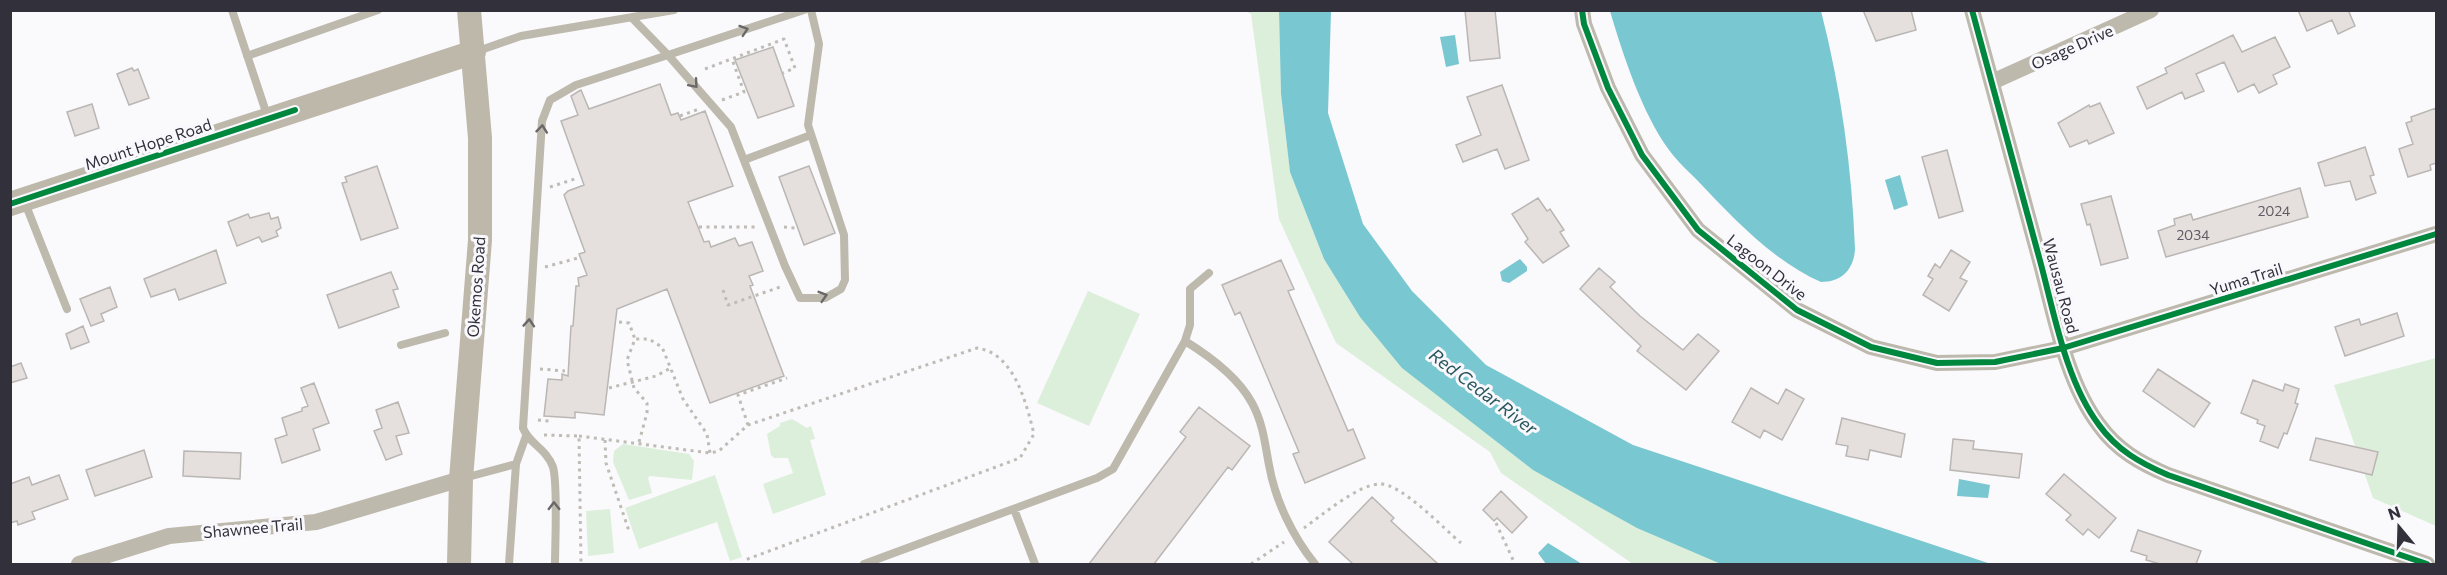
<svg xmlns="http://www.w3.org/2000/svg" width="2447" height="575" viewBox="0 0 2447 575" font-family="Commissioner,sans-serif">
<rect width="100%" height="100%" fill="#faf9fc"/>
<!-- green -->
<path fill="#dcefdb" d="M1245,11H1279L1281,94L1290,172L1324,259L1360,317L1755,564H1633L1501,473L1490,452L1336,343L1279,219L1251,14Z
M1088,291L1140,314L1089,426L1037,403Z
M2436,358V526L2373,498L2334,385Z
M792,419L807,428L811,426L815,439L810,440L826,495L773,514L763,484L793,473L788,458H774L771,455L767,434L780,426V423Z
M623,444L689,454L694,461L692,480L650,476L648,478L652,493L629,500L613,462L614,451Z
M715,475L742,557L730,561L717,522L639,549L625,508Z
M610,509L614,553L588,556L586,511Z"/>
<!-- water -->
<path fill="#78c7d1" d="M1279,11H1331L1328,113L1363,224L1412,291L1486,365L1633,445L1991,564H1721L1637,528L1533,470L1402,368L1360,317L1324,259L1290,172L1281,94Z
M1610,11H1821C1841,89 1852,168 1855,249C1854,269 1842,282 1821,282C1773,261 1733,218 1697,180C1688,171 1677,161 1669,150C1642,113 1623,55 1610,11Z
M1455,35L1459,64L1446,67L1440,37Z
M1900,175L1908,205L1894,210L1885,180Z
M1520,259L1527,267V271L1509,283L1502,281L1500,272Z
M1959,479L1990,485L1988,498L1957,496Z
M1548,543L1582,564H1546L1538,553Z"/>
<!-- building -->
<path fill="#e5e0dd" stroke="#bab6b3" stroke-width="1.5" d="M1465,10H1495L1500,58L1470,61Z
M1863,10H1911L1916,30L1876,41Z
M2298,10H2353L2349,12L2355,26L2338,34L2332,20L2307,31Z
M2233,35L2242,52L2275,37L2290,67L2273,75L2277,84L2259,93L2254,84L2238,92L2224,62L2196,74L2204,91L2185,99L2182,92L2147,109L2137,87L2167,73L2165,68Z
M773,47L794,106L758,118L735,60Z
M132,68L134,71L138,69L149,98L129,105L117,74Z
M660,84L671,115L678,113L681,120L705,111L733,186L688,202L704,242L709,241L711,247L735,238L739,246L752,242L763,271L749,276L753,285L750,286L784,376L710,403L667,289L617,309L604,415L575,412V418L544,416L548,379L562,380V374L568,376L571,326H573L576,286H579L578,278L587,275L579,254L585,252L564,195L568,191L584,185L561,121L578,115L571,96L579,91L581,90L589,109Z
M1502,85L1529,160L1505,169L1497,149L1463,162L1456,145L1481,135L1467,97Z
M2100,103L2114,133L2089,144L2087,140L2070,147L2058,123L2089,105L2090,107Z
M92,104L99,128L75,136L67,112Z
M2436,108V163L2430,165L2431,170L2408,177L2399,149L2413,144L2406,123L2412,121L2411,117Z
M2365,147L2374,175L2370,176L2376,193L2356,200L2350,181L2325,186L2318,163Z
M1947,150L1963,211L1939,218L1922,157Z
M377,166L398,228L361,240L342,183L347,182L345,177Z
M809,166L835,233L804,245L779,177Z
M2300,188L2308,217L2166,257L2158,231L2175,225L2174,219L2191,214L2193,220Z
M2111,196L2128,258L2101,265L2090,224L2087,225L2081,204Z
M1538,198L1547,211L1550,209L1564,230L1560,232L1569,246L1543,263L1525,242L1528,239L1512,214Z
M269,213L271,219L278,217L281,228L276,231L278,236L262,242L259,237L237,246L228,222L248,214L250,218Z
M216,250L226,283L179,300L175,289L151,297L144,279Z
M1951,250L1970,262L1960,278L1967,281L1949,311L1923,295L1933,279L1928,276L1935,264L1940,268Z
M1281,260L1294,289L1288,291L1348,431L1353,429L1365,458L1305,483L1293,454L1299,452L1240,312L1235,315L1222,285Z
M1599,268L1615,282L1610,287L1640,316L1683,350L1698,334L1719,351L1686,390L1637,351L1641,346L1580,289Z
M391,272L398,289L393,290L399,307L339,328L327,295Z
M110,287L117,307L101,314L104,321L91,326L80,299Z
M2397,313L2404,336L2345,356L2335,327L2359,319L2361,325Z
M83,326L89,342L71,349L66,334Z
M21,363L27,378L10,383V367Z
M2158,369L2210,403L2194,427L2143,391Z
M2253,380L2283,391L2285,384L2299,389L2295,403L2298,404L2287,434L2284,433L2278,448L2260,441L2265,426L2257,423L2258,420L2241,413Z
M314,383L329,423L313,429L320,450L282,463L275,439L287,435L282,418L302,411V408L308,406L301,388Z
M1751,388L1778,404L1786,389L1804,399L1782,440L1764,430L1760,438L1732,422Z
M398,402L409,433L396,436L402,454L386,460L374,431L382,428L376,410Z
M1199,407L1250,446L1232,470L1228,467L1154,564H1089L1186,437L1180,432Z
M1842,418L1905,434L1901,457L1870,450L1868,460L1846,456L1848,446L1836,444Z
M2316,438L2378,452L2372,475L2310,460Z
M1953,439L1974,441L1973,449L2022,454L2019,478L1950,470Z
M144,450L152,477L95,496L86,470Z
M184,451L241,453L240,479L183,476Z
M2064,474L2116,518L2099,538L2088,529L2083,535L2066,520L2071,515L2046,494Z
M59,475L68,499L32,512L35,519L18,525L17,521L10,523V484L29,477L32,485Z
M1501,491L1527,517L1512,533L1497,518L1494,521L1483,510Z
M1372,497L1394,518L1391,521L1438,564H1353L1329,542Z
M2138,530L2201,551L2196,564H2160L2146,560L2147,556L2131,551Z"/>
<g fill="none" stroke-linecap="round" stroke-linejoin="round">
<!-- path -->
<path stroke="#bebcb5" stroke-width="3" stroke-dasharray="3 4.5" stroke-linecap="butt" d="M705,69L784,39L795,68L783,73
M722,100L744,92L732,59
M680,116L699,109
M550,187L578,178
M699,227H756
M784,227L795,228
M545,267L578,258
M723,290L728,305L783,286
M619,322L629,323L635,339
M540,369L565,371
M609,388L656,376L669,369
M538,420L549,421V416
M748,425L738,395L787,378
M544,435L579,436L581,564
M579,436L710,453L719,451L748,425L977,348C1014,353 1026,402 1034,434L1020,458L745,560
M605,440L606,463L629,531
M639,442L647,413V403L634,388L627,360L635,339H649L662,347L683,399L707,434L710,453
M1496,523L1515,564
M1304,528C1322,515 1359,484 1380,484C1401,483 1444,529 1461,543
M1251,564L1284,542"/>
<!-- lane -->
<path stroke="#beb9ad" stroke-width="8" d="M232,10L268,118
M633,19L668,55L804,10
M475,52L521,36L674,10
M247,56L378,10
M744,160L811,135
M25,203L67,309
M1185,341C1211,357 1238,377 1252,403C1263,423 1265,444 1269,465C1275,500 1293,537 1315,564
M401,345L445,333
M464,478L516,464
M1014,509L1035,564
M509,564L516,464L526,436
M555,564C555,543 558,485 553,467C546,448 529,444 523,428L542,121L550,100L576,85L668,55L731,127L785,266L800,298H825L841,289L845,280L844,235L808,125L819,44L811,10
M864,564L1097,478L1113,469L1185,341L1190,325V289L1209,273"/>
<!-- street -->
<path stroke="#beb9ad" stroke-width="16" d="M1582,10L1584,24L1608,88L1642,155L1698,230L1797,310L1871,347L1937,363L1995,362L2063,348L2436,234
M1972,10C1995,93 2017,175 2039,257C2054,311 2065,380 2099,425C2117,450 2140,463 2168,475L2427,564
M1992,82L2151,10
M79,564L169,536L316,522L461,479"/>
<!-- secondary -->
<path stroke="#bdb8aa" stroke-width="24" d="M10,204L474,52
M459,564L461,479L480,240V138L469,10"/>
<!-- cycleway casing -->
<g stroke="#f9f8fd" stroke-width="10">
<path id="cycleway" d="M1582,10L1584,24L1608,88L1642,155L1698,230L1797,310L1871,347L1937,363L1995,362L2063,348L2436,234
M1972,10C1995,93 2017,175 2039,257C2054,311 2065,380 2099,425C2117,450 2140,463 2168,475L2427,564
M10,204L295,110"/>
</g>
<!-- cycleway -->
<use href="#cycleway" stroke="#00873e" stroke-width="6"/>
</g>
<!-- one-way arrows -->
<defs><path id="oneway-chevron" d="M-2-3.5L2.5 0L-2 3.5" fill="none" stroke-width="1.6" stroke-linecap="round" stroke-linejoin="round" transform="scale(1.5)"/></defs>
<g stroke="#6a6769">
<use href="#oneway-chevron" transform="translate(744 30) rotate(-18)"/>
<use href="#oneway-chevron" transform="translate(694 84) rotate(49)"/>
<use href="#oneway-chevron" transform="translate(542 129) rotate(-84)"/>
<use href="#oneway-chevron" transform="translate(823 296) rotate(-17)"/>
<use href="#oneway-chevron" transform="translate(529 323) rotate(-86)"/>
<use href="#oneway-chevron" transform="translate(554 506) rotate(-91)"/>
</g>
<g text-anchor="middle" stroke-width="6" stroke-linejoin="round" paint-order="stroke">
<!-- number labels -->
<g font-size="14" fill="#5f5c64">
<text x="2274" y="216">2024</text>
<text x="2193" y="240">2034</text>
</g>
<!-- street labels -->
<g font-size="16" fill="#32303b" stroke="#f9f8fd">
<text transform="translate(2072 47) rotate(-24)" y="6">Osage Drive</text>
<text transform="translate(148 144) rotate(-18)" y="6">Mount Hope Road</text>
<text transform="translate(1767 267) rotate(38)" y="6">Lagoon Drive</text>
<text transform="translate(2246 279) rotate(-17)" y="6">Yuma Trail</text>
<text transform="translate(2061 286) rotate(75)" y="6">Wausau Road</text>
<text transform="translate(476 287) rotate(-86)" y="6">Okemos Road</text>
<text transform="translate(253 528) rotate(-5)" y="6">Shawnee Trail</text>
</g>
<!-- water labels -->
<g font-size="18" font-style="italic" fill="#27575d" stroke="#f9f8fd">
<text transform="translate(1483 392) rotate(37)" y="6">Red Cedar River</text>
</g>
</g>
<!-- border -->
<rect width="2447" height="575" fill="none" stroke="#32303b" stroke-width="24"/>
<!-- north arrow -->
<g transform="translate(2399 527) rotate(341)" stroke="#f9f8fd" stroke-width="4.5" paint-order="stroke">
<path d="M0-4.5L10 22L0 15L-10 22Z" fill="#32303b"/>
<text y="-9" font-size="16" font-weight="bold" text-anchor="middle" fill="#32303b">N</text>
</g>
</svg>
